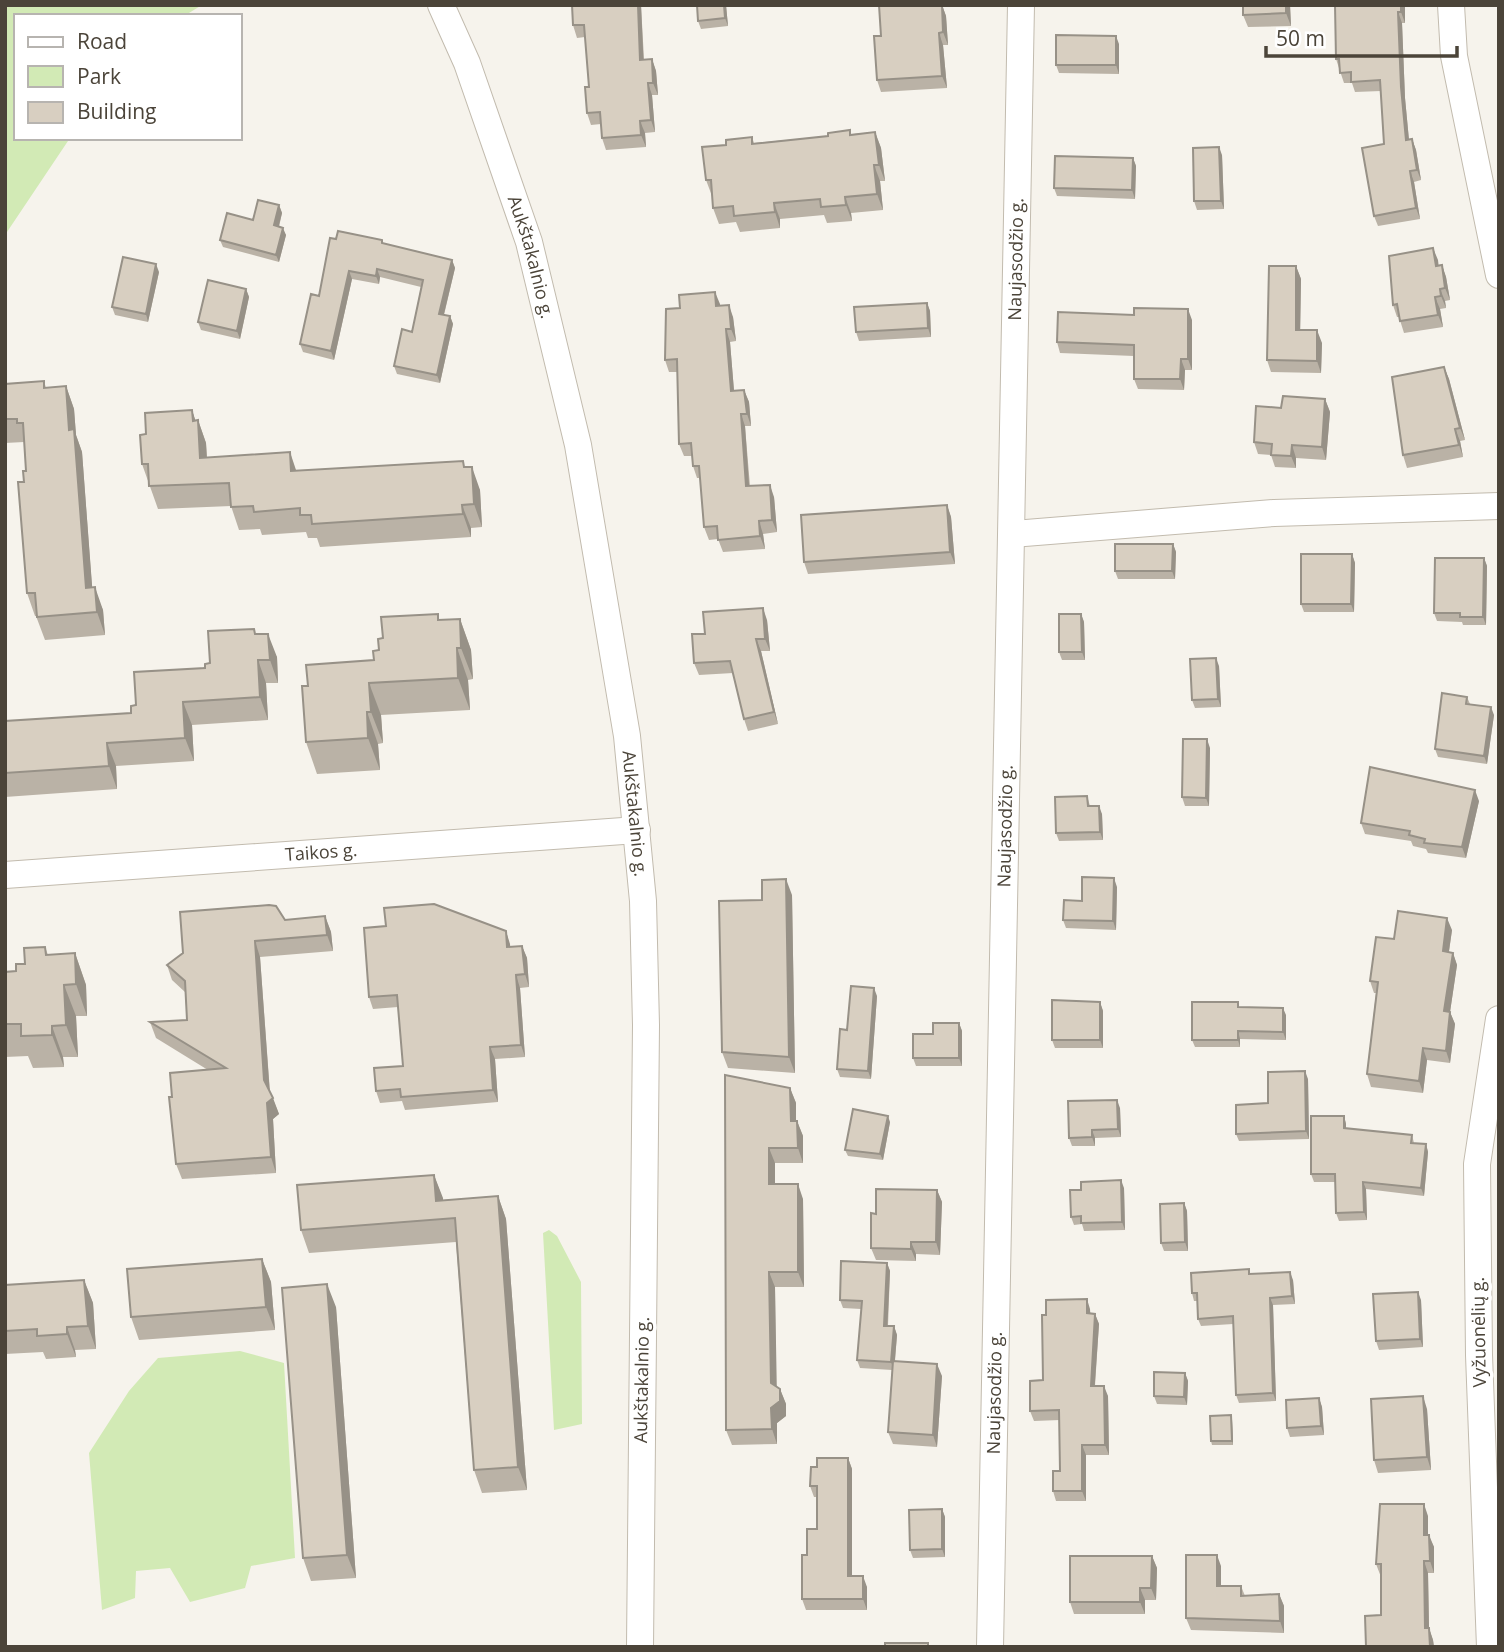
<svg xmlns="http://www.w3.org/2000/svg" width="1504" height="1652" viewBox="0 0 1504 1652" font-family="'Open Sans',sans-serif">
<rect width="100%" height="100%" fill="#f6f3ec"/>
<!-- green -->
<path fill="#d2eab5" d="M5,5H202L184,16H16V138H70L5,235Z
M549,1230L557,1236L581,1282L582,1424L554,1430L543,1233Z
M240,1351L284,1363L295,1558L251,1566L245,1588L190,1602L170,1568L136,1571L135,1598L102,1610L89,1453L129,1391L158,1358Z"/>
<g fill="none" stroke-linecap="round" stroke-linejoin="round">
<!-- street casing -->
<g stroke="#c2bbae" stroke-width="28">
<g id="street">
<path id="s1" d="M441,5L467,63L529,242L578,445L627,736L643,901L646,1025L640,1647"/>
<path d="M1451,5L1454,56L1499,275"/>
<path d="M1012,534L1274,513L1499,506"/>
<path id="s2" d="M5,875L637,830"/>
<path id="s3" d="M990,1647L1021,5"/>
<path d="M1490,1647L1479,1355L1477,1164L1499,1019"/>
</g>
</g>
<!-- street -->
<use href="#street" stroke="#fff" stroke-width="26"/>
</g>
<!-- wall -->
<path fill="#bab2a6" d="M572,5H641L644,59H652L656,71L658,95H652L655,132L645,133L646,147L606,150L602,138L601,124L591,125L587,113L589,87L585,37L577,38L573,25Z
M697,5H726L728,26L701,29L698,21Z
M879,5H942L946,16L948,45H943L947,88L881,92L877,80L881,36Z
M1243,5H1290L1291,26L1248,27L1243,15Z
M1335,5H1405V23H1402L1405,98L1409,140L1412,139L1416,150L1421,180L1414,182L1420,219L1378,226L1374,216L1384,144L1381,91L1355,92L1352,83H1344L1336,59Z
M1119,44V74L1059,73L1056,65Z
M875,132L881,148L885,181H880L883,210L851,213L852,221L827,223L824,215L780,219V228L740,232L736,222L719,224L713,208L712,196L706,180L726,145L752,137L754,143Z
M1222,155L1224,209L1197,210L1194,201Z
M1133,158L1136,166L1135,199L1057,196L1054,188Z
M279,205L282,213L279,227L286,235L279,262L223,247L220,240Z
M383,243L452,260L455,268L444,315L450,316L453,324L440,383L397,374L394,366L412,332L421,287L380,277L379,284L352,279L334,360L303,352L300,344L319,296Z
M1433,248L1438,265H1442L1446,277L1450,300L1445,301L1446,308L1440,309L1443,327L1404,333L1399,317H1397L1393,305Z
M1296,266L1301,279L1300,330L1322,343L1321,373L1271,372L1267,360Z
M159,272L148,322L115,315L112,307Z
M246,289L249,297L240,339L201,330L198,322Z
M927,303L930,311L931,337L859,341L856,332Z
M720,305L733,317L736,341L730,342L734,391L744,390L749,402L751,426H745L750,486L774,497L777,532L763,534L765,549L723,552L718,539L709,540L704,527L700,478H697L693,466L692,456H684L679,444L677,372H669L665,360Z
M1192,320V370H1185L1184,390L1138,389L1134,379V356L1060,353L1057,342Z
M1444,367L1449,379L1465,440L1460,441L1463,457L1407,468L1403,455Z
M5,381L6,384L44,381L46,388L66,386L74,409L76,435L82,452L92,587L103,610L105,635L45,640L36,616H35L27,593L24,482L26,471L24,442L5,443Z
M1325,399L1330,412L1326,460L1296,458V468L1275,467L1271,455L1258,454L1254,442L1281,408Z
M192,410L195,420H198L206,443L207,457L296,471L465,467L480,490L482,527L471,528V537L320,547L317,538H308L306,532L262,535L260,529L239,530L231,506L158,509L142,464L146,434Z
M947,505L951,517L955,564L808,574L804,562Z
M1173,544L1176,552L1175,579H1118L1115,571Z
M1352,554L1355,563L1354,612H1304L1301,604Z
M1484,558L1487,566L1486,625H1463L1462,622L1437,621L1434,613Z
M1081,614L1084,622L1085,660H1062L1059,652Z
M460,619L471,650L473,679L468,680L470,710L381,715L383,743L378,744L380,770L317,774L306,742L308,686L374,660L383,638L440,620Z
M767,620L770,651H761L778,724L748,731L744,719L733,673L699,675L694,663L705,634Z
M256,634L277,657L278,683H266L268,720L192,725L194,761L116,766L117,789L5,797V721L131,713Z
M1219,666L1221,707L1195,708L1192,700Z
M1467,697L1470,704L1494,715L1487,764L1438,757L1435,749Z
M1210,748L1209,806H1185L1182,797Z
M1087,796L1090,806L1102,814L1103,840L1059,841L1056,833Z
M1479,801L1466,858L1428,853L1426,849L1413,846L1411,841L1365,834L1361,823Z
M1117,887L1116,930L1066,928L1063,920L1082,901Z
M792,895L795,1073L728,1068L722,1052L762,900Z
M325,916L331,932L333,951L260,957L270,1092L279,1114L273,1119L276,1173L182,1179L176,1164L172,1097L208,1070L156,1038L150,1022L187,1020L185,992L172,980L167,965L285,920Z
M1452,930L1449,952L1453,953L1457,965L1450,1012L1455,1024L1450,1063L1427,1060L1423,1093L1371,1087L1367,1074L1376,993H1374L1370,981L1394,939Z
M506,931L510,947L522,946L527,958L529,987L520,988L525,1057L495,1059L498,1102L405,1110L402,1101L380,1103L376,1091L403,1066L398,1007L373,1009L369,997Z
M45,947L48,955L75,953L86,985L87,1016H76L78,1057H63L64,1067L33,1068L28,1056L5,1057V972L16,971Z
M877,996L871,1079L840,1077L837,1069L847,1030Z
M1100,1002L1103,1011V1048H1055L1052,1040Z
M1240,1007L1286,1015V1040L1240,1039V1047H1195L1192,1040Z
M959,1023L962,1031V1066H916L913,1058L933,1034Z
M725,1075L790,1088L796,1103V1121H797L803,1136V1163H775V1184L803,1199L804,1287H775L776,1387L780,1389L786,1404V1416L777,1423V1444L732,1445L726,1430Z
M1308,1079L1309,1139L1239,1141L1236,1134L1268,1103Z
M1120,1108L1121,1137L1095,1138V1146H1072L1069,1138Z
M1344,1116L1346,1124V1129L1412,1135L1414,1143L1426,1144L1428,1152L1424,1196L1366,1189L1367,1220L1339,1221L1336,1213L1335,1182H1314L1311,1174Z
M890,1122L883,1160L848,1156L845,1150Z
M434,1175L443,1200L498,1196L506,1219L527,1490L482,1493L474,1470L456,1242L309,1253L301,1230Z
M1124,1188L1125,1230L1084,1231L1082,1224L1074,1225L1071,1217Z
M937,1190L942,1202L940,1255L916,1254V1261L876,1260L871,1248L876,1214Z
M1184,1203L1187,1211L1188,1251H1164L1161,1243Z
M262,1259L271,1282L275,1330L139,1340L131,1317Z
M887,1263L890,1271L888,1326H894L897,1335L895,1361L942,1376L937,1447L893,1444L888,1432L892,1370L860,1368L857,1360L861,1309L843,1308L840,1300Z
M1251,1274L1293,1280L1295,1304L1273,1305L1276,1401L1239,1403L1236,1395L1233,1324L1201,1326L1198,1319L1197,1301H1194L1192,1293Z
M84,1280L93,1303L96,1349L75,1350L76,1357L46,1359L43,1352L5,1354V1285Z
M1421,1300L1423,1347L1379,1350L1376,1341Z
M336,1307L356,1578L311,1581L303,1558Z
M1090,1309V1314H1095L1099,1324L1095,1386L1108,1396L1109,1455H1086V1501H1056L1053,1491L1060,1471V1420L1034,1421L1030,1411L1043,1380Z
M1185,1373L1188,1381L1187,1405L1157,1404L1154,1396Z
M1319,1398L1322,1407L1324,1435L1290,1437L1287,1428Z
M1427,1409L1431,1470L1378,1473L1374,1460Z
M1231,1415L1232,1419L1233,1445H1212L1211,1441Z
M848,1458L852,1469V1576L867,1587V1610H806L802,1599L807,1555L817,1529V1497H814L810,1486L817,1467Z
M942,1509L945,1517V1557L913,1558L910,1550Z
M1428,1516V1535L1434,1547V1573H1428L1429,1628L1433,1640L1434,1647H1366L1381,1615V1577L1376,1564Z
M1152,1556L1157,1568L1156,1600H1145V1614H1074L1070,1602Z
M1221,1566V1586H1241L1245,1596L1279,1594L1284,1606V1633L1191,1630L1186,1618Z"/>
<!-- shaded-wall -->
<path fill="#979187" d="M638,5H641L644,72L640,60Z
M724,5H726L728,26L725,18Z
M942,5L946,16L948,45L943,32Z
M1286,5H1290L1291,26L1286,13Z
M1401,5H1405V23L1401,12Z
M1398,12L1402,23L1405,98L1410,151L1406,140L1401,87Z
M939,33L943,45L947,88L942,76Z
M1116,36L1119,44V74L1116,65Z
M652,59L656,71L658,95L653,83Z
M648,83L652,95L655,132L651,120Z
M640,121L645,133L646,147L641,135Z
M875,132L881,148L885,181L879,165Z
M1412,139L1416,150L1421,180L1417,170Z
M1219,147L1222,155L1224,209L1221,201Z
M1133,158L1136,166L1135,199L1132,190Z
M874,165L880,181L883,210L877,194Z
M1410,171L1414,182L1420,219L1416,208Z
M845,197L851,213L852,221L846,205Z
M774,203L780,219V228L775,212Z
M279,205L282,213L277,233L274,225Z
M283,228L286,235L279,262L276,255Z
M1433,248L1438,260L1440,278L1436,266Z
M452,260L455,268L442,322L439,314Z
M156,264L159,272L148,322L146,314Z
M1442,265L1446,277L1450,300L1445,288Z
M1296,266L1301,279L1300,342L1296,330Z
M377,269L380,277L379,284L376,276Z
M349,271L352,279L334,360L331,351Z
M246,289L249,297L240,339L237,331Z
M1440,289L1445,301L1446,308L1441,296Z
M715,292L720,304L721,318L716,306Z
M1435,297L1440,309L1443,327L1438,315Z
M927,303L930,311L931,337L928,328Z
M729,305L733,317L736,341L731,329Z
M1188,309L1192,320V370L1188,359Z
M450,316L453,324L440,383L437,375Z
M726,329L730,342L735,403L731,391Z
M1317,330L1322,343L1321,373L1317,361Z
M1181,359L1185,370L1184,390L1180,379Z
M1444,367L1449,379L1465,440L1460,428Z
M66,386L74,409L76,435L82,452L94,611L86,588L69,430Z
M744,390L749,402L751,426L747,414Z
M1325,399L1330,412L1326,460L1322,447Z
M192,410L198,428V420L206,443L208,481L200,458Z
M741,414L745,426L750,499L746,486Z
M1455,429L1460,441L1463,457L1459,445Z
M1292,445L1296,458V468L1291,456Z
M290,452L298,476L291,471Z
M472,467L480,490L482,527L474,504Z
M770,485L774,497L777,532L772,520Z
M462,505L471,528V537L463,514Z
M947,505L951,517L955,564L950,552Z
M759,521L763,534L765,549L760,536Z
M1173,544L1176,552L1175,579L1172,571Z
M1352,554L1355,563L1354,612L1351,604Z
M1484,558L1487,566L1486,625L1483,617Z
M95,587L103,610L105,635L97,612Z
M763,608L767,620L770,651L765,639Z
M1081,614L1084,622L1085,660L1082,652Z
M460,619L471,650L473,679L461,648Z
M268,634L277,657L278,683L270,660Z
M756,639L761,651L778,724L774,712Z
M457,648L468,680L470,710L458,678Z
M1216,658L1219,666L1221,707L1218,699Z
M258,660L266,683L268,720L260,697Z
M369,683L381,715L383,743L371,712Z
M183,702L192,725L194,761L185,738Z
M1491,707L1494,715L1487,764L1484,756Z
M367,712L378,744L380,770L368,738Z
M1207,739L1210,748L1209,806L1206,798Z
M107,743L116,766L117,789L109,766Z
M1475,790L1479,801L1466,858L1462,847Z
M1099,806L1102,814L1103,840L1100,832Z
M1114,878L1117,887L1116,930L1113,921Z
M786,879L792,895L795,1073L789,1057Z
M325,916L331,932L333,951L327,935Z
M1447,918L1452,930L1447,964L1443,951Z
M506,931L510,944L511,959L507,947Z
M255,941L260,957L270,1095L264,1080Z
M522,946L527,958L529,987L525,974Z
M75,953L86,985L87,1016L76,984Z
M1453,953L1457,965L1450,1012L1455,1024L1450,1063L1446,1051L1444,1011Z
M516,975L520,988L525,1057L521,1045Z
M64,985L76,1016L78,1057L66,1025Z
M874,988L877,996L871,1079L868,1071Z
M1100,1002L1103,1011V1048L1100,1040Z
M1283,1008L1286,1015V1040L1283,1032Z
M959,1023L962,1031V1066L959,1058Z
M52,1026L63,1057L64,1067L52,1035Z
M1238,1031L1240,1039V1047L1238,1040Z
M490,1047L495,1059L498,1102L493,1090Z
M1423,1048L1427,1060L1423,1093L1419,1081Z
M1305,1071L1308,1079L1309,1139L1306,1131Z
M790,1088L796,1103V1136L791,1121Z
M273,1098L279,1114L273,1119L276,1173L271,1157L267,1103Z
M1117,1100L1120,1108L1121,1137L1118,1129Z
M888,1116L890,1122L883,1160L880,1154Z
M1344,1116L1346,1124V1136L1344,1128Z
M797,1121L803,1136V1163L798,1148Z
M1092,1130L1095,1138V1146L1092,1137Z
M1426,1144L1428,1152L1424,1196L1421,1188Z
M769,1148L775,1163V1199L769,1184Z
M434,1175L443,1198L444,1219L436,1201Z
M1121,1180L1124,1188L1125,1230L1122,1222Z
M1363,1182L1366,1189L1367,1220L1364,1212Z
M798,1184L803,1199L804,1287L798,1272Z
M937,1190L942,1202L940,1255L936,1242Z
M498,1196L506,1219L527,1490L518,1467Z
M1184,1203L1187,1211L1188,1251L1185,1242Z
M911,1242L916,1254V1261L911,1249Z
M262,1259L271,1282L275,1330L266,1307Z
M887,1263L890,1271L887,1334L884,1326Z
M769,1272L775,1287L777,1399L771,1383Z
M1290,1272L1293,1280L1295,1304L1292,1296Z
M84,1280L93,1303L96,1349L88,1326Z
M327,1284L336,1307L356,1578L347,1555Z
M1418,1292L1421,1300L1423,1347L1420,1339Z
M1270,1298L1273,1305L1276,1401L1273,1393Z
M1087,1299L1090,1309L1091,1324L1087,1313Z
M1095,1314L1099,1324L1094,1396L1091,1386Z
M894,1326L897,1335L894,1370L891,1362Z
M67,1327L75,1350L76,1357L67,1334Z
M937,1364L942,1376L937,1447L933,1435Z
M1185,1373L1188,1381L1187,1405L1184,1397Z
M1104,1386L1108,1396L1109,1455L1105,1445Z
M780,1389L786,1404V1416L777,1423V1444L772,1429L771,1408Z
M1423,1396L1427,1409L1431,1470L1427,1457Z
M1319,1398L1322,1407L1324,1435L1321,1426Z
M1231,1415L1232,1419L1233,1445L1232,1441Z
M1082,1445L1086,1455V1501L1082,1491Z
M848,1458L852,1469V1587L848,1576Z
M1424,1504L1428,1516V1547L1424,1535Z
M942,1509L945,1517V1557L942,1549Z
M1429,1535L1434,1547V1573L1430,1561Z
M1217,1555L1221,1566V1597L1217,1586Z
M1152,1556L1157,1568L1156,1600L1151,1588Z
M1424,1561L1428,1573L1429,1628L1433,1640L1434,1647H1430L1425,1628Z
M863,1576L867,1587V1610L863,1599Z
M1140,1588L1145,1600V1614L1140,1602Z
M1279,1594L1284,1606V1633L1280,1621Z"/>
<!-- building -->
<path fill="#d8cfc1" stroke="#979187" stroke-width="2" d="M572,5H638L640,60L652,59L653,83H648L651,120L640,121L641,135L602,138L600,112L587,113L585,87H589L584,25H573Z
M697,5H724L725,18L698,21Z
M879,5H942L943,32L939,33L942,76L877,80L874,36H881Z
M1243,5H1286V13L1243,15Z
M1335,5H1401V12H1398L1401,87L1406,140L1412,139L1417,170L1410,171L1416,208L1374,216L1362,148L1384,144L1380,80L1351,82V72L1340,73L1339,59H1336Z
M1056,35L1116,36V65H1056Z
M850,130V135L875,132L879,165H874L877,194L845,197L846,205L821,207L820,199L774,203L775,212L734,216L733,206L713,208L711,180H706L702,147L726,145V140L752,137V144L828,136V133Z
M1219,147L1221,201H1194L1193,148Z
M1055,156L1133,158L1132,190L1054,188Z
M258,200L279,205L274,225L283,228L276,255L220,240L227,213L253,220Z
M338,231L382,240V243L452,260L439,314L450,316L437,375L394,366L402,329L412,332L423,280L377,269L376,276L349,271L331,351L300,344L311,294L319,296L330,238L336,239Z
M1433,248L1436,266L1442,265L1445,288L1440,289L1441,296L1435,297L1438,315L1400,321L1397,304L1393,305L1389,256Z
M123,257L156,264L146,314L112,307Z
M1269,266H1296V330H1317V361L1267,360Z
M208,280L246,289L237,331L198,322Z
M715,292L716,306L729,305L731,329H726L731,391L744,390L747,414H741L746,486L770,485L772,520L759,521L760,536L718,540L717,526L704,527L699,466H693L691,443L679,444L677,359L665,360L666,309L680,308L679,295Z
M927,303L928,328L856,332L854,307Z
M1134,308L1188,309V359H1181L1180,379H1134V345L1057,342L1058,312L1134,315Z
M1444,367L1460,428L1455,429L1459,445L1403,455L1392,377Z
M44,381V388L66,386L69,430L74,429L86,588L95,587L97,612L37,617L35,593H27L18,482H24L23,471H26L23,423H17V419H5V384Z
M1283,396L1325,399L1322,447L1292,445L1291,456L1271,455L1272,444L1254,442L1256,406L1281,408Z
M192,410L193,421L198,420L200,458L290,452L291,471L463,461L464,467H472L474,504L462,505L463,514L312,524L311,515H300V508L254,512L253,506L231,507L229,483L149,486L148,464H142L140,435L146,434L145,413Z
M947,505L950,552L804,562L801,515Z
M1115,544H1173L1172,571H1115Z
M1301,554H1352L1351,604H1301Z
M1435,558H1484L1483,617H1460V613H1434Z
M763,608L765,639H756L774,712L744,719L730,661L694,663L692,634H705L703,612Z
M438,614V620L460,619L461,648H457L458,678L369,683L371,712H367L368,738L306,742L302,686H308L306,665L374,660L373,651L379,650L378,639L383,638L381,617Z
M1059,614H1081L1082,652H1059Z
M254,629L255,634H268L270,660H258L260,697L183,702L185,738L107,743L109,766L5,773V721L131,713V706L136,705L134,672L205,668V664L210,663L208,631Z
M1216,658L1218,699L1192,700L1190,659Z
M1442,693L1467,697L1466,704L1491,707L1484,756L1435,749Z
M1183,739H1207L1206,798L1182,797Z
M1370,767L1475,790L1462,847L1424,843L1425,839L1409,835L1410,831L1361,823Z
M1087,796L1088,806H1099L1100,832L1056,833L1055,797Z
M1082,877L1114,878L1113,921L1063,920L1064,900L1082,901Z
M786,879L789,1057L722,1052L719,901L762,900V880Z
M434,904L506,931L507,947L522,946L525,974L516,975L521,1045L490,1047L493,1090L401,1097L400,1089L376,1091L374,1068L403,1066L397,995L369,997L364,928L386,926L384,908Z
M269,905L276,906L285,920L325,916L327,935L255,941L264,1080L273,1098L267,1103L271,1157L176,1164L169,1097H172L170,1073L226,1068L150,1022L187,1020L185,981L167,965L183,953L180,912Z
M1398,911L1447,918L1443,951L1453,953L1444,1011L1450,1012L1446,1051L1423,1048L1419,1081L1367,1074L1378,982L1370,981L1376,937L1394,939Z
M45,947L46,955L75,953L76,984L64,985L66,1025L52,1026V1035L21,1036V1024H5V972L16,971V964H25L24,948Z
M851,986L874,988L868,1071L837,1069L840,1029L847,1030Z
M1052,1000L1100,1002V1040H1052Z
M1192,1002H1238V1007L1283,1008V1032L1238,1031V1040H1192Z
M933,1023H959V1058H913V1034H933Z
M1305,1071L1306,1131L1236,1134V1105L1268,1103V1072Z
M725,1075L790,1088L791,1121H797L798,1148H769V1184H798V1272H769L771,1383L780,1389V1401L771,1408L772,1429L726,1430Z
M1117,1100L1118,1129L1092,1130V1137L1069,1138L1068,1101Z
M853,1109L888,1116L880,1154L845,1150Z
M1311,1116H1344V1128L1412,1135L1411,1143L1426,1144L1421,1188L1363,1182L1364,1212L1336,1213L1335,1174H1311Z
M434,1175L436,1201L498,1196L518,1467L474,1470L455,1218L301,1230L297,1185Z
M1121,1180L1122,1222L1081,1223V1216L1071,1217L1070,1190H1081V1182Z
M876,1189L937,1190L936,1242H911V1249L871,1248V1213L876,1214Z
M1184,1203L1185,1242L1161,1243L1160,1204Z
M262,1259L266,1307L131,1317L127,1269Z
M841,1261L887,1263L884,1326H894L891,1362L857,1360L862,1301L840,1300Z
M1249,1269V1274L1290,1272L1292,1296L1270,1298L1273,1393L1236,1395L1233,1316L1198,1319L1197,1293H1192L1191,1273Z
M84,1280L88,1326L67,1327V1334L37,1336V1329L5,1331V1285Z
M327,1284L347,1555L303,1558L282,1288Z
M1418,1292L1420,1339L1376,1341L1373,1294Z
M1087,1299V1313L1095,1314L1091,1386H1104L1105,1445H1082V1491H1053V1471H1060L1059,1410L1030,1411V1381L1043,1380L1042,1315H1046V1300Z
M893,1361L937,1364L933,1435L888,1432Z
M1154,1372L1185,1373L1184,1397L1154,1396Z
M1423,1396L1427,1457L1374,1460L1371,1399Z
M1319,1398L1321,1426L1287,1428L1286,1400Z
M1231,1415L1232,1441H1211L1210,1416Z
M817,1458H848V1576H863V1599H802V1555H807V1529H817V1486H810L811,1467H817Z
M1380,1504H1424V1535H1429L1430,1561H1424L1425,1628H1429L1430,1647H1366L1365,1616L1381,1615V1564H1376Z
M942,1509V1549L910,1550L909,1510Z
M1186,1555H1217V1586H1241V1596L1279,1594L1280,1621L1186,1618Z
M1070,1556H1152L1151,1588H1140V1602H1070Z
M885,1643H928V1647H885Z"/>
<g text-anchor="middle" stroke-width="7" stroke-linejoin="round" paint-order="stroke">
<!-- street labels -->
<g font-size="18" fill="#4b4439" stroke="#fff">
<text dy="6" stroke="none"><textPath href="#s1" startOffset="268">Aukštakalnio g.</textPath></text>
<text dy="6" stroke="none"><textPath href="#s3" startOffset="1388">Naujasodžio g.</textPath></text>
<text dy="6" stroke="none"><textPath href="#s1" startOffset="835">Aukštakalnio g.</textPath></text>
<text dy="6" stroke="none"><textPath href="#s3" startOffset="821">Naujasodžio g.</textPath></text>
<text dy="6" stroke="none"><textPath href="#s2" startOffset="317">Taikos g.</textPath></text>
<text transform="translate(1479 1332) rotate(-91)" y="6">Vyžuonėlių g.</text>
<text transform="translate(642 1380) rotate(-89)" y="6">Aukštakalnio g.</text>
<text dy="6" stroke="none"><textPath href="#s3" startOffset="254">Naujasodžio g.</textPath></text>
</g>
</g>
<!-- border -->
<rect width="1504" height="1652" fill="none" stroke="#4b4439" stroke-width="14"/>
<!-- legend -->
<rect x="14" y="14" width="228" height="126" fill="#ffffff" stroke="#b7b4b0" stroke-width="2"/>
<rect x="28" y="37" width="35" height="10" fill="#ffffff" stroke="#b7b4b0" stroke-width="2"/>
<text x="77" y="49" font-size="21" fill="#4b4439">Road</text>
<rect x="28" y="66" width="35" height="21" fill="#d2eab5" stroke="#b7b4b0" stroke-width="2"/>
<text x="77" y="84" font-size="21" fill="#4b4439">Park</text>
<rect x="28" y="102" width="35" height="21" fill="#d8cfc1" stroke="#b7b4b0" stroke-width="2"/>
<text x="77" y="119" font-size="21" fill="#4b4439">Building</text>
<!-- scale -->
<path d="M1266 46v10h191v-10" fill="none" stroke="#4b4439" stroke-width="3.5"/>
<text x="1276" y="46" font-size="21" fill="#4b4439" stroke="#ffffff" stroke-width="5" paint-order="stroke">50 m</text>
</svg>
